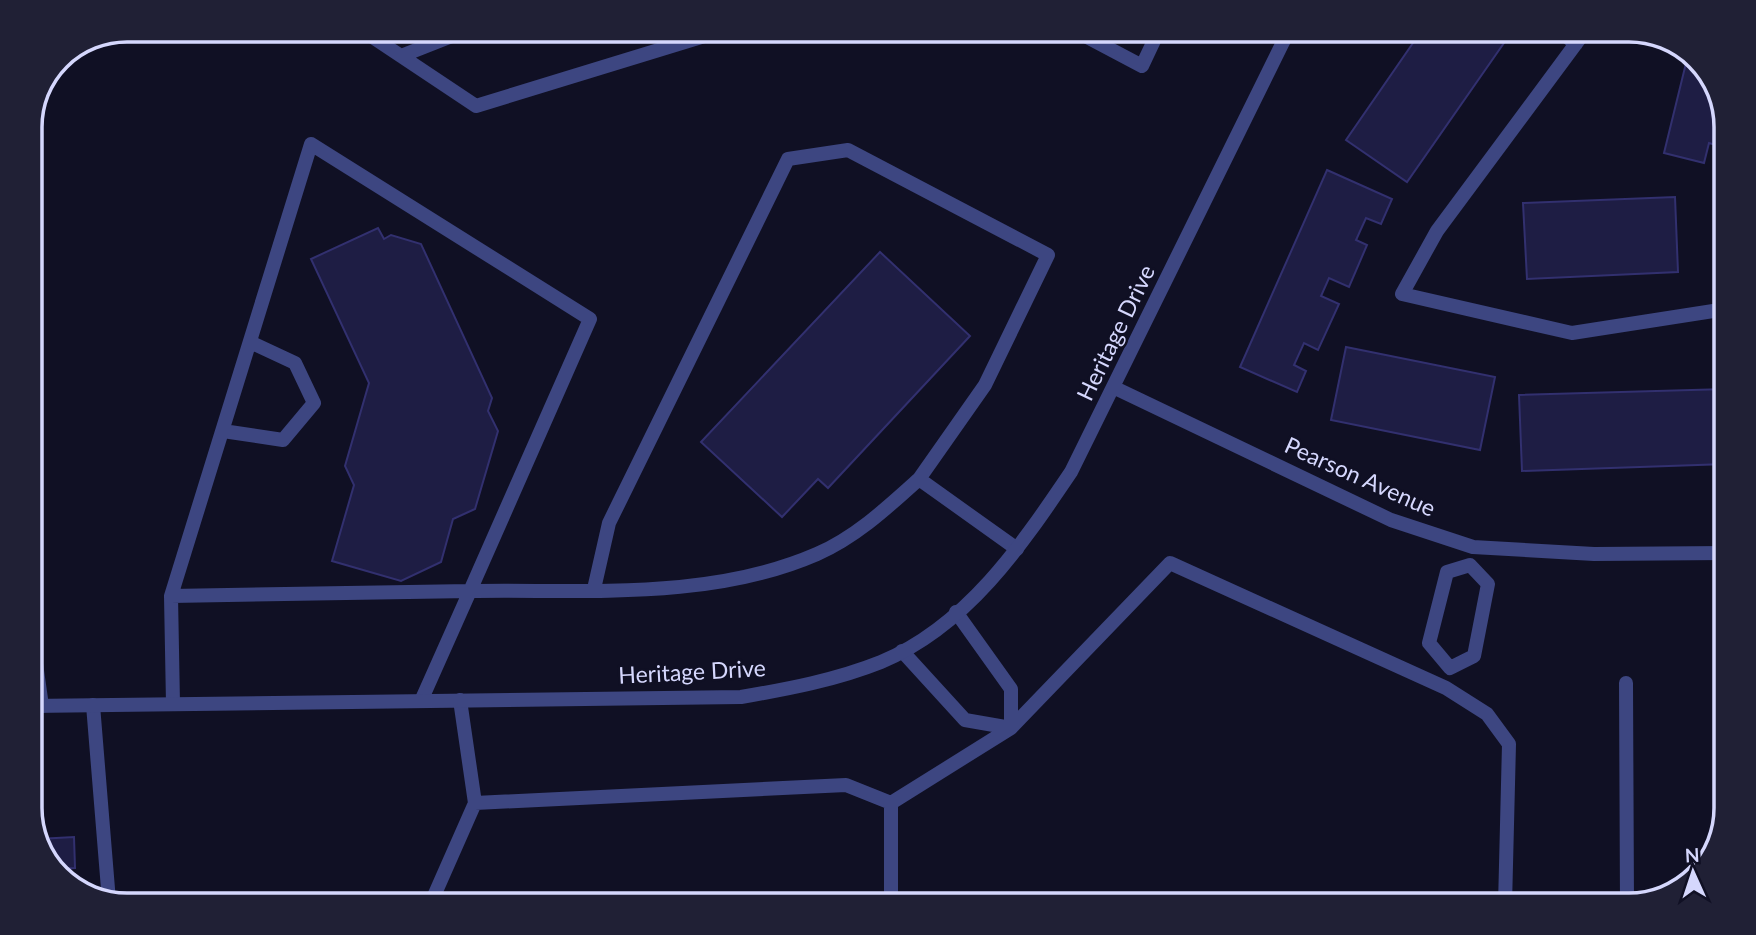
<svg xmlns="http://www.w3.org/2000/svg" width="1756" height="935" viewBox="0 0 1756 935" font-family="Lato,sans-serif">
<rect width="100%" height="100%" fill="#101024"/>
<!-- building -->
<path fill="#1e1d44" stroke="#32306f" stroke-width="2" d="M1422,30H1513L1407,182L1346,140Z
M1688,55L1710,73L1726,121V148L1709,143L1704,163L1664,153Z
M1327,170L1392,199L1381,224L1366,218L1356,240L1367,245L1349,287L1329,278L1321,296L1339,304L1318,350L1304,343L1294,365L1306,371L1297,392L1240,367Z
M1675,197L1678,272L1527,279L1523,203Z
M378,228L384,239L391,235L421,244L492,398L488,411L498,431L475,509L453,519L441,562L401,581L332,561L354,485L345,466L369,383L311,259Z
M880,252L970,336L828,488L818,479L782,517L701,442Z
M1346,347L1495,377L1480,450L1331,420Z
M1726,389V464L1522,471L1519,395Z
M74,837L75,868L54,869L46,862L38,839Z"/>
<g fill="none" stroke-linecap="round" stroke-linejoin="round">
<!-- lane -->
<path stroke="#3d4681" stroke-width="14" d="M362,30L476,106L724,30
M1074,30L1142,66L1159,30
M1266,30L1284,40
M1558,30L1576,44
M1586,30L1437,231L1402,294L1572,333L1726,309
M401,56L467,30
M223,431L283,440L314,403L295,363L250,342
M1470,565L1488,584L1474,656L1450,668L1429,643L1447,572Z
M594,589L609,523L788,159L848,150L1048,255L985,385L919,479
M171,596L311,144L590,319L470,591L171,596L173,704
M30,621L42,706
M902,651L965,720L1011,728V689L956,612
M1626,683L1627,905
M460,700L475,803
M421,701L470,591C585,589 709,601 817,554C856,537 888,507 919,479L1017,549
M93,705L109,901
M891,803L1011,728L1170,563L1446,688L1487,714L1509,744L1505,905
M430,905L475,803L846,785L891,803
M891,905V803"/>
<!-- street -->
<path stroke="#3d4681" stroke-width="14" d="M1115,388L1391,520L1473,547L1594,554L1726,553
M30,706L741,697C788,689 836,680 881,662C967,626 1021,546 1071,472L1289,30"/>
</g>
<g text-anchor="middle" stroke-width="5" stroke-linejoin="round" paint-order="stroke">
<!-- street labels -->
<g font-size="23" fill="#d5d7fd" stroke="#101024">
<text transform="translate(1116 333) rotate(-64)" y="8">Heritage Drive</text>
<text transform="translate(1360 477) rotate(24)" y="8">Pearson Avenue</text>
<text transform="translate(692 672) rotate(-3)" y="8">Heritage Drive</text>
</g>
</g>
<!-- crop -->
<path d="M0 0H1756V935H0ZM127 42H1629A85 85 0 0 1 1714 127V808A85 85 0 0 1 1629 893H127A85 85 0 0 1 42 808V127A85 85 0 0 1 127 42Z" fill="#202035" fill-rule="evenodd"/>
<path fill="none" stroke="#d5d7fd" stroke-width="3.5" d="M127 42H1629A85 85 0 0 1 1714 127V808A85 85 0 0 1 1629 893H127A85 85 0 0 1 42 808V127A85 85 0 0 1 127 42Z"/>
<!-- north arrow -->
<g transform="translate(1693 872) rotate(357)" stroke="#101024" stroke-width="5" paint-order="stroke">
<path d="M0-5L12 26L0 18L-12 26Z" fill="#d5d7fd"/>
<text y="-10" font-size="19" font-weight="bold" text-anchor="middle" fill="#d5d7fd">N</text>
</g>
</svg>
